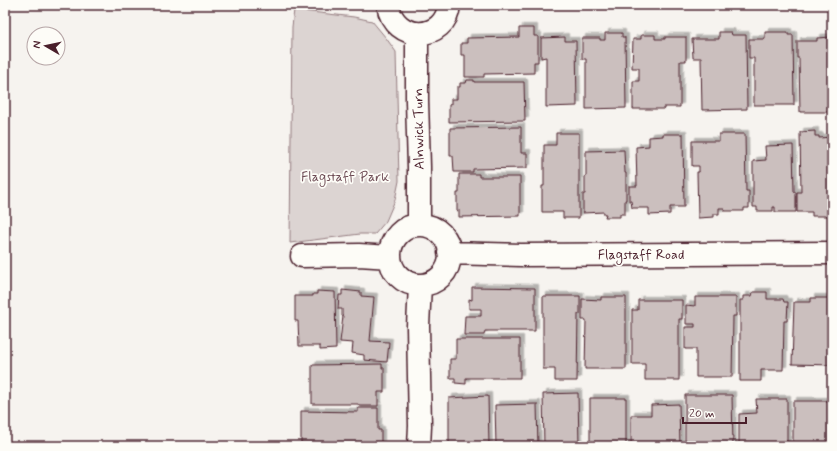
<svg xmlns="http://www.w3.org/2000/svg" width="837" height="451" viewBox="0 0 837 451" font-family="Mynerve,sans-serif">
<defs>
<filter id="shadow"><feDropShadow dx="3.5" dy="-3.5" stdDeviation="0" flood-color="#0004"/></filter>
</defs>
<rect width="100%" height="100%" fill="#f6f3ef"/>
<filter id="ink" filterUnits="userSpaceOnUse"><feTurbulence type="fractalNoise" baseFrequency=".025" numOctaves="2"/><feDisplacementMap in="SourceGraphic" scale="8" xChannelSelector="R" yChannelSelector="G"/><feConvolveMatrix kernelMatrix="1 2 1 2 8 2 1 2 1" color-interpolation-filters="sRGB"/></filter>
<g filter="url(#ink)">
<!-- green -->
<path fill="#dcd4d2" stroke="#937a7e" d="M294,10L354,17L372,21L386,38L396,52L399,181L395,200L386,221L375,234H360L290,243L292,27Z"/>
<!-- building -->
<path fill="#cbbfbe" stroke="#4a1f2b" filter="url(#shadow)" d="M519,28H534V36H538V62H534V73L484,74V77H465V55H461V43H467V38L519,37Z
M719,32H731L732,35H746L747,109L702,110L701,58H693L692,39H719Z
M765,32H788V35H793L794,105H754V58H749V39H765Z
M605,33H622V37H625L626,108L586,109V59H582V38H600V40H605Z
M641,35H655V39H665V37H686V61H680V107H664V109H633V81H639V68H632L633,39H641Z
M565,37V41H576L577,106L546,107V57L541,58V38Z
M832,37V112H800L799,58H797V41H817V38Z
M467,80H474V82H524L525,121L449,122V105L451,104V99H457V87H460V83H466Z
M521,127V153H527V168L473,169V172H454L453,156H450V128Z
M815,131V136H819V138L832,137V216H812V212H797V192H801L800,132Z
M556,133H579V218H563V212H542V186H544V145H556Z
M663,134H683L684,207H670V214L649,215V208H632L631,201H629V186H637L636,147L649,146V137L663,136Z
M719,134H745L746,191H749V208H744V211H724V208H719V214H714V217L698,218L697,172H699V166H692V141H719Z
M793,145L794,192H796V212H775V207H773V211H757V207H753V161L766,160L765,146Z
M624,150L625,173H626V200H625V214H620V217H605L606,214H604V212L583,213V194H585V176H586V151Z
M459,174H479V177H520V216L459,217V210L457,211V193H459Z
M472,287L535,288V331H485L484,335H464L465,316H481V309H469V299L472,300Z
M342,290L361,292V296L374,297L370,341L389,342L387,362L364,360V355L352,353L353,343L340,342L343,316H342V309H338L339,295H342Z
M317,291L335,292L336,349L320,350V346H299L298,321H295V296H313V294H317Z
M753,292H767V299H783L784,302H788L787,321H784L783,370H761V381H740V300H743V296H752Z
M543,296H580V314H578L577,381H555V369H543Z
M601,297H626V369H585L586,320H582V299L601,300Z
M695,297H736V316H733L732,377H696V349H685V327H695V324H686V305L695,306Z
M811,298H832V365L792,364L794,302H811Z
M638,300H682V319H679V380H645V364H632V310H638Z
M456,339H520V378H466V384L455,383V378H450V359H456Z
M382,364V368H384V392H378V406H359L358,404H312V365Z
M578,393L579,446H544L543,394Z
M685,395H732L733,446H685Z
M488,396L489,446H449V398Z
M590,398H626V446H590Z
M756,399H787V446H739V414L757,413Z
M793,401H832V446H793Z
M537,404L538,446H496L495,405Z
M679,404L680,446H631V415H651V405Z
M358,408H378V430H381V444H378V446H301V411L358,412Z"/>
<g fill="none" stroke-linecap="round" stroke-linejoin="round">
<!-- minor casing -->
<g stroke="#4a1f2b" stroke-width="25">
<path id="minor" d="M388,5C394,43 446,42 449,5
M417,33V101L419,167V225
M390 255a30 30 0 1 1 60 0a30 30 0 1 1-60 0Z
M449,253L521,255L832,253
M302,256L359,255L390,257
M419,446L420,426L418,326L420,285"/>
</g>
<!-- minor -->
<use href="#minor" stroke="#fdfcf7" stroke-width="22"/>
</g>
</g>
<g text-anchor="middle" stroke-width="3.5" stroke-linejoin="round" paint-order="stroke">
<!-- street labels -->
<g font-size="14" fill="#4a1f2b" stroke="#fdfcf7">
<text transform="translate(418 129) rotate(-91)" y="5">Alnwick Turn</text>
<text x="641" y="259">Flagstaff Road</text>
</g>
<!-- park labels -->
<g font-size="14" fill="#6e4c55" stroke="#fdfcf7">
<text x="345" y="181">Flagstaff Park</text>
</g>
</g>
<!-- margin -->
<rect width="837" height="451" fill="none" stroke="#fdfcf7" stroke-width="20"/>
<rect x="10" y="10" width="817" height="431" fill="none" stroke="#4a1f2b" stroke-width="1.5" filter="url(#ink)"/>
<!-- north arrow -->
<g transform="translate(46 46) rotate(279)"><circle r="19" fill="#fdfcf7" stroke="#b5a4a5"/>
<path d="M0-3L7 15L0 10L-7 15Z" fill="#4a1f2b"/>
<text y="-6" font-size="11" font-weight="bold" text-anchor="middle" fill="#4a1f2b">N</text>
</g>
<!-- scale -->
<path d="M683 417v6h63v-6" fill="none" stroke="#4a1f2b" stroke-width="2"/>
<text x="689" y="417" font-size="12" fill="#4a1f2b" stroke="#fdfcf7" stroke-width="3" paint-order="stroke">20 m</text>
</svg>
